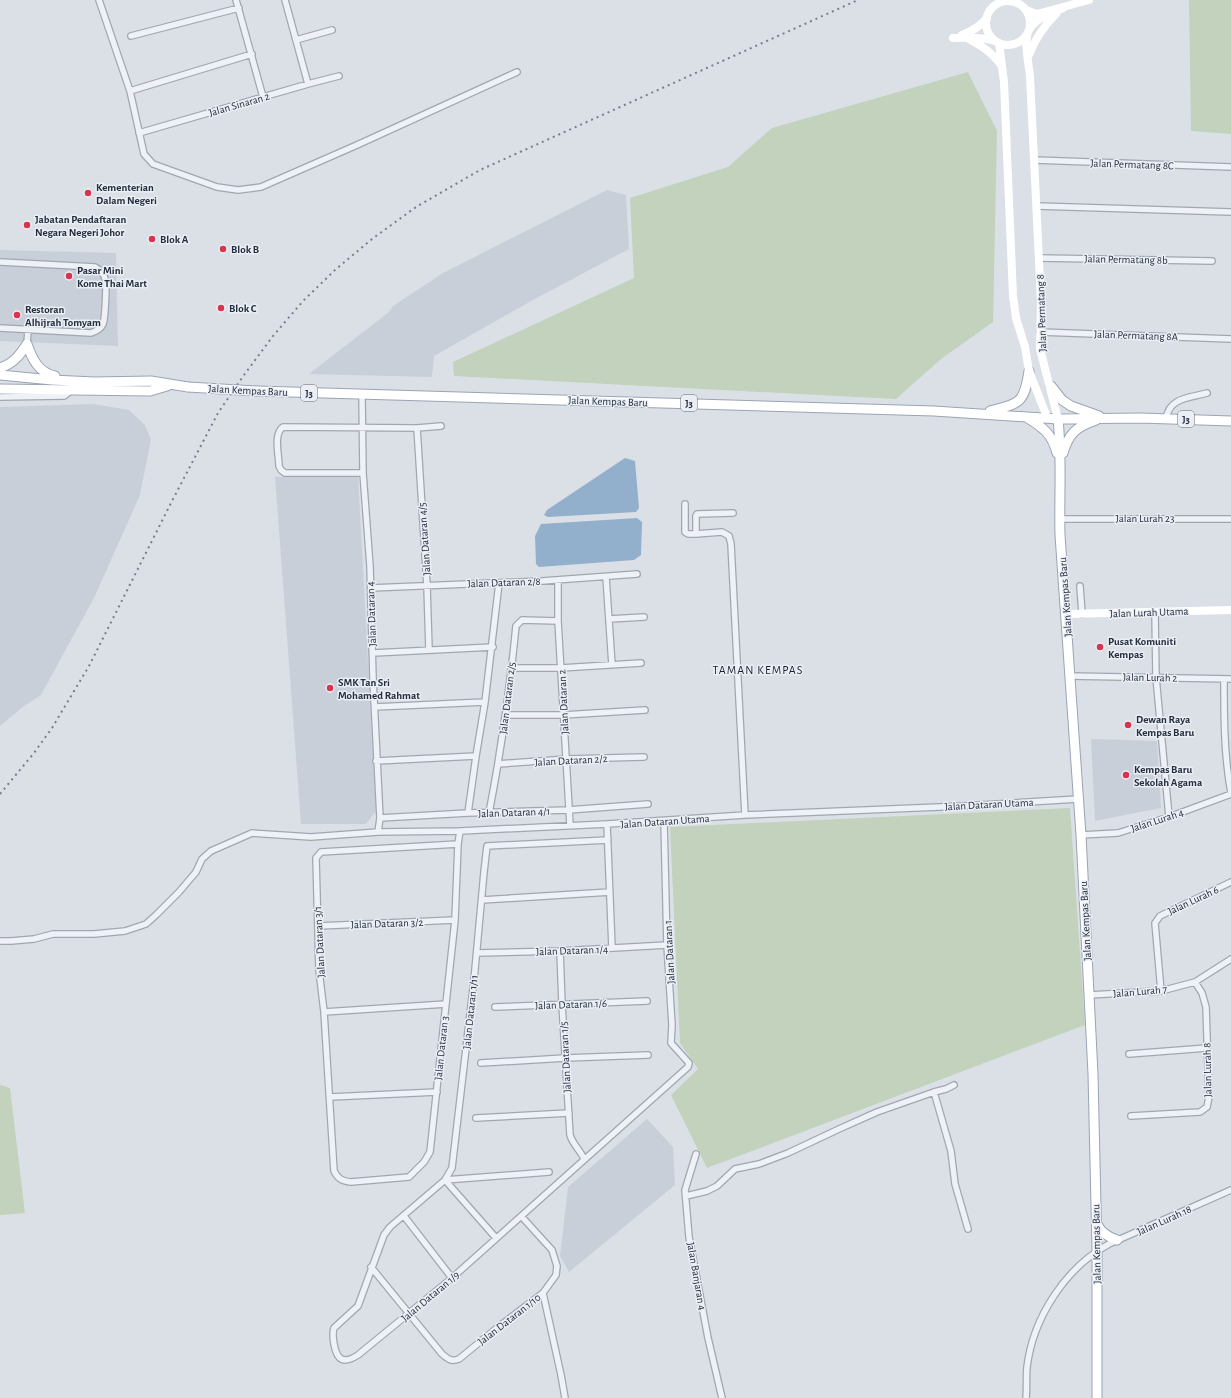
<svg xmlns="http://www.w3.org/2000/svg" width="1231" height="1398" viewBox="0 0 1231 1398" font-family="'Alegreya Sans',sans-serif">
<rect width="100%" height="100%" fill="#dbe0e7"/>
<!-- built -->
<path fill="#c9cfd9" d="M607,190L626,195L629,249L533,300L434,356L432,377L309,374L389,312L393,306L443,273Z
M0,250L116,253L118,346L0,341Z
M93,404L129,410L145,425L151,440L140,495L95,596L41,695L24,706L0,726V407Z
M358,475L376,811L366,824H301L275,477Z
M1091,739L1157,741L1161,808L1095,821Z
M647,1119L673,1147L675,1185L569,1272L560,1256L568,1187Z"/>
<!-- green -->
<path fill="#c2d2bc" d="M1189,0H1231V134L1191,131Z
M968,72L997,131L993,322L941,359L896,399L454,376L453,362L634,278L630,198L728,167L772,128Z
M1070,808L1085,1025L707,1168L671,1095L698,1069L680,1043L670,827Z
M0,1085L10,1088L25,1213L0,1215Z"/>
<!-- water -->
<path fill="#92afcb" d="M625,458L635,461L639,508L636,512L548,517L544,515L547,510Z
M637,518L642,522L641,555L634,560L539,567L536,564L535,536L541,524Z"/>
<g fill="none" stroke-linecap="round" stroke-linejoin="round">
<!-- street casing -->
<g stroke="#a0a7b1" stroke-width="8">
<path id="street" d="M99,0L130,91L144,154L153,164L217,187L238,190L261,187L357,145L517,72
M236,0L263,97
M285,0L308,84
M131,36L239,8
M296,40L332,30
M130,91L252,54
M139,133L308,84L339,76
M1034,160L1231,167
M1037,206L1231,212
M1039,258L1212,261
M0,262L95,267C100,270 104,273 105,279C107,284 105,319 103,324C101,329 96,331 91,333L0,328
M1040,332L1231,339
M27,344L28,330
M362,395L363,473L370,566L373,679L380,818L378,832
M0,397L64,396L72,390
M1166,419C1169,397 1190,398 1207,393
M417,428L427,586L429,650
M363,473H285L281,470L279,466C279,455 273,434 283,427L417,428L441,426
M685,504V532L688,534H696
M733,513L697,514L696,516V534L722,532L729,536L731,544L745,815
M1060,519H1231
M606,577L612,665
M558,580V621L570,825
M1080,586L1082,614
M371,588L542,581L637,574
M1155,612L1156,677L1169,817
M609,619L644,617
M373,653L493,647
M512,668H561L641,663
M1069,676L1231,679
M1224,679C1224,717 1224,755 1231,793
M375,707L485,702
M506,715H563L645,710
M376,761L476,756
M498,764L567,759L644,757
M468,813L476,756L485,702L499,583
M489,813C501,751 510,689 516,626L522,620L558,621
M380,818L468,813L568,810L648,804
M607,824L612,948
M1081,835L1118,833L1169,817L1231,794
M608,840L487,846L484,872L474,980L452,1168L445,1180L390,1227L384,1235L358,1306L334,1328C332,1333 333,1338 334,1344C337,1361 344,1364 358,1355L452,1278L688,1067L689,1063L671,1043L672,1025L667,945L664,821
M458,844L321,852L316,858L319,970L324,1012L334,1171C338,1179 342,1181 351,1182L409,1177L424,1162L430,1152L455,920L458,844L460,831
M482,900L610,892
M318,926L455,920
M0,941H11L34,939L53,934H94L125,931L146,924L156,915L179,892L196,872L202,859L211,851L252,833L311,837L378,832L460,831L607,824L745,815L964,806L1078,799
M560,951L562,1004L570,1135C573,1145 581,1151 584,1159
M477,953L560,951L667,945
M1161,991L1155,923L1160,916L1231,882
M1089,995L1161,991L1195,982L1231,959
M495,1007L647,1001
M324,1012L446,1004
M1129,1054L1207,1048
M481,1063L565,1058L648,1055
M934,1092L951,1151L955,1184L968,1229
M330,1097L437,1092
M1131,1116L1200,1112L1207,1107L1209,1097L1206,1007L1202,993L1195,982
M476,1118L569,1113
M696,1154L685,1190L689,1237L708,1338L722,1398
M445,1180L549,1172
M445,1180L496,1238
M686,1196L707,1191L717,1186L735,1169L759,1164L788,1153L839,1129L877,1112L934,1092L946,1089L954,1085
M404,1216L452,1278
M371,1267L442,1354C448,1359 451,1362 459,1359L497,1328L543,1293L556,1275L557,1266L552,1250L522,1217
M543,1293L561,1375L565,1398
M1026,1398C1027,1388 1026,1377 1027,1367C1033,1318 1065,1268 1109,1244L1231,1190"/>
</g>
<!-- primary casing -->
<g stroke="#9aa4b4" stroke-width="11">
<path id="primary" d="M27,344C32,359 39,373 55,376
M0,368C13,364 20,355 27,344
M0,375L52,380L94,382L151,381L188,387
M1051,386L1062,400L1071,406L1099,416
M0,389L150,391L167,386
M257,391L934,411L1058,419L1140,418L1231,421
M990,411C1021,403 1024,403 1029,371
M1026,417C1043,427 1052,434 1057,453
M1058,419C1062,457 1059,496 1060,535L1081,835L1093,1074L1097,1250V1398
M1063,453C1069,433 1076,427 1096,420
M1097,1224C1101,1233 1108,1237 1117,1240"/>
</g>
<!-- street -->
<use href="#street" stroke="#eef1f5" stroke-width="5.5"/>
<!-- secondary -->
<path stroke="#fff" stroke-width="8" d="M986 23a22 22 0 1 1 44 0a22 22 0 1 1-44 0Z
M1026,10L1037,14L1089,0
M962,35C972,31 980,27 987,18
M965,37C980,45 991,51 1001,65
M953,38C968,37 981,37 995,41
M999,43L1004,82L1013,296L1016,318L1025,347L1029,371L1047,417
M1029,55C1036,38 1043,27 1056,14
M1058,419L1040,349L1041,302L1030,77C1029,64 1023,41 1029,30C1034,19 1052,13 1063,8
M1066,614L1231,610"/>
<!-- primary -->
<use href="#primary" stroke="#fff" stroke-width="9"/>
<!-- rail -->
<path stroke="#747f92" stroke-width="2" stroke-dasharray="2 4" stroke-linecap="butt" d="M0,794L34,753L52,728L89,666L171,503L218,413L244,375L273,336L303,301L335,270L372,239L416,207L480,170L858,0"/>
<!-- primary-bridge casing -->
<g stroke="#9aa4b4" stroke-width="11" stroke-linecap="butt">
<path id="primary-bridge" d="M188,387L257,391"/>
</g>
<!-- primary-bridge -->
<use href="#primary-bridge" stroke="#fff" stroke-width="9"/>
</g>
<!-- markers -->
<g fill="#d9334f" stroke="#ebeff5" stroke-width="1.5">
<circle cx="88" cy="193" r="4"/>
<circle cx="27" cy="225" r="4"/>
<circle cx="152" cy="239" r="4"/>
<circle cx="223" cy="249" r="4"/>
<circle cx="69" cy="276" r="4"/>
<circle cx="221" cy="308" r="4"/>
<circle cx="17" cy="315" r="4"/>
<circle cx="1100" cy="647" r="4"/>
<circle cx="330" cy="688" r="4"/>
<circle cx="1128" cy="725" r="4"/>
<circle cx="1126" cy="775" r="4"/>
</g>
<g text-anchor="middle" stroke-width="3" stroke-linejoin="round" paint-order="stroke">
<!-- shield labels -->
<g fill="#ebeff5" stroke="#606875" stroke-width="1">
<rect x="301" y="385" width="16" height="16" rx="3"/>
<rect x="681" y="395" width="16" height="16" rx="3"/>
<rect x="1178" y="411" width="16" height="16" rx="3"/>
</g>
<g font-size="10" font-weight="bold" fill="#242e3e">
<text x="309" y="397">J3</text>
<text x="689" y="407">J3</text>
<text x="1186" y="423">J3</text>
</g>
<!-- street labels -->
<g font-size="11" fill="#242e3e" stroke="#ebeff5">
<text transform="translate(239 104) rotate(-16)" y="4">Jalan Sinaran 2</text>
<text transform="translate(1132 164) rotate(2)" y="4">Jalan Permatang 8C</text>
<text transform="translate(1126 259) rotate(1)" y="4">Jalan Permatang 8b</text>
<text transform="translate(1041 313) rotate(-92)" y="4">Jalan Permatang 8</text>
<text transform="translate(1136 335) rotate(2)" y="4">Jalan Permatang 8A</text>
<text transform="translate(248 390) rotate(3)" y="4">Jalan Kempas Baru</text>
<text transform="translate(608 401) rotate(2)" y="4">Jalan Kempas Baru</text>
<text x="1145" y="522">Jalan Lurah 23</text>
<text transform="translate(424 539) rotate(-94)" y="4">Jalan Dataran 4/5</text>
<text transform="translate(504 582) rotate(-2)" y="4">Jalan Dataran 2/8</text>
<text transform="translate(1065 597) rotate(-94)" y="4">Jalan Kempas Baru</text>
<text transform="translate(1149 612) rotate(-2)" y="4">Jalan Lurah Utama</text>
<text transform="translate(371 614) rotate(-92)" y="4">Jalan Dataran 4</text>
<text transform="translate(1150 677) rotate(1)" y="4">Jalan Lurah 2</text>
<text transform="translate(507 698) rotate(-83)" y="4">Jalan Dataran 2/5</text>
<text transform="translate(563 702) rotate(-93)" y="4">Jalan Dataran 2</text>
<text transform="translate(571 760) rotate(-3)" y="4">Jalan Dataran 2/2</text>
<text transform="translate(989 804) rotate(-3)" y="4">Jalan Dataran Utama</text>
<text transform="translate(514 812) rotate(-2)" y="4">Jalan Dataran 4/1</text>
<text transform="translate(1157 820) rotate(-18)" y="4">Jalan Lurah 4</text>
<text transform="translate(665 821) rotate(-4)" y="4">Jalan Dataran Utama</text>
<text transform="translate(1193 900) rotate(-25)" y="4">Jalan Lurah 6</text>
<text transform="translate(1085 921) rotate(-93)" y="4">Jalan Kempas Baru</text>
<text transform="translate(387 923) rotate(-2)" y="4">Jalan Dataran 3/2</text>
<text transform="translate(319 942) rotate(-93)" y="4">Jalan Dataran 3/1</text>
<text transform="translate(572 950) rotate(-2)" y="4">Jalan Dataran 1/4</text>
<text transform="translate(669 952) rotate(-93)" y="4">Jalan Dataran 1</text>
<text transform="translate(1140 991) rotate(-5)" y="4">Jalan Lurah 7</text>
<text transform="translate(571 1004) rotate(-2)" y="4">Jalan Dataran 1/6</text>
<text transform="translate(470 1012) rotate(-84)" y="4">Jalan Dataran 1/11</text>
<text transform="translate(441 1048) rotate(-84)" y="4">Jalan Dataran 3</text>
<text transform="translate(565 1057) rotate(-93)" y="4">Jalan Dataran 1/5</text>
<text transform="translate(1207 1070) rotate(-91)" y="4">Jalan Lurah 8</text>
<text transform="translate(1164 1220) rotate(-24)" y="4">Jalan Lurah 18</text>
<text transform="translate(1096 1244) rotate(-91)" y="4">Jalan Kempas Baru</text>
<text transform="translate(697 1276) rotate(80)" y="4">Jalan Banjaran 4</text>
<text transform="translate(430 1296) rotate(-40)" y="4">Jalan Dataran 1/9</text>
<text transform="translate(509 1319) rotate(-38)" y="4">Jalan Dataran 1/10</text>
</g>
<!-- poi labels -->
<g font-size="11" font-weight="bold" fill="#242e3e" stroke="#ebeff5" text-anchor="start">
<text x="96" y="191">Kementerian<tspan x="96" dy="13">Dalam Negeri</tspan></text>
<text x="35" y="223">Jabatan Pendaftaran<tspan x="35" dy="13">Negara Negeri Johor</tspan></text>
<text x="160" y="243">Blok A</text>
<text x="231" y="253">Blok B</text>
<text x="77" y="274">Pasar Mini<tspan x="77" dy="13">Kome Thai Mart</tspan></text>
<text x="229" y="312">Blok C</text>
<text x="25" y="313">Restoran<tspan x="25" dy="13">Alhijrah Tomyam</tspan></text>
<text x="1108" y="645">Pusat Komuniti<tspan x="1108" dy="13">Kempas</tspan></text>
<text x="338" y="686">SMK Tan Sri<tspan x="338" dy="13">Mohamed Rahmat</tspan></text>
<text x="1136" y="723">Dewan Raya<tspan x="1136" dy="13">Kempas Baru</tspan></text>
<text x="1134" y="773">Kempas Baru<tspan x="1134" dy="13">Sekolah Agama</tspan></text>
</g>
<!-- neighbourhood labels -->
<g font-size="12" letter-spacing="1" fill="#171f2f" stroke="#ebeff5">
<text x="758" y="674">TAMAN KEMPAS</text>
</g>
</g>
</svg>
